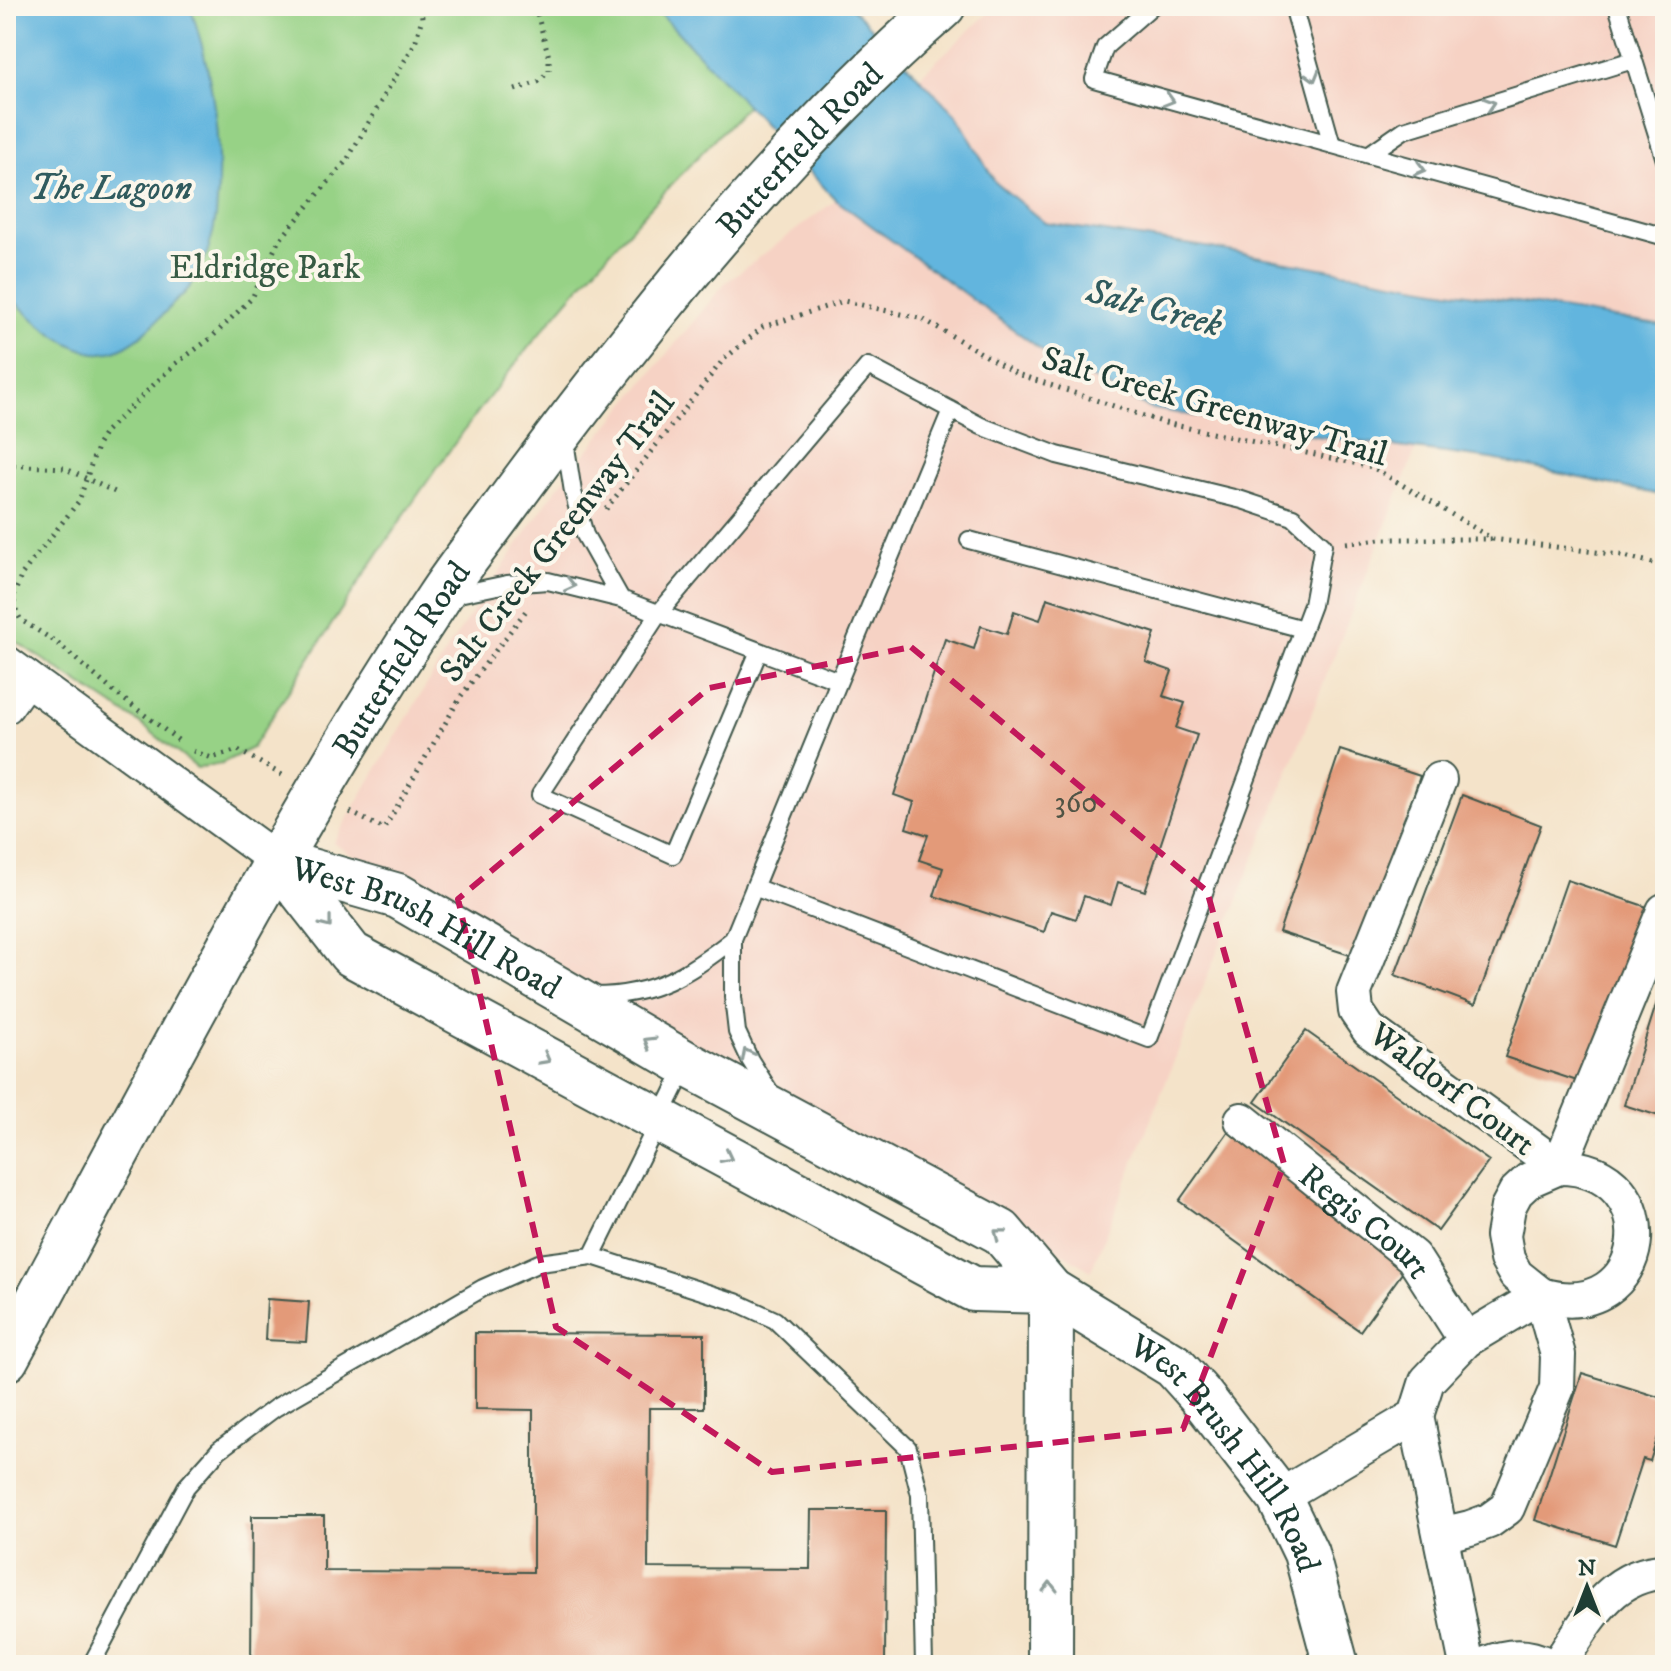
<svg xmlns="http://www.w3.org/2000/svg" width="1671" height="1671" viewBox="0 0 1671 1671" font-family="'IM FELL DW Pica',serif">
<rect width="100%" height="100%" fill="#fbf7ec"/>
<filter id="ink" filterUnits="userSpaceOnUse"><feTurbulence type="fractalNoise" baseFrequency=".0125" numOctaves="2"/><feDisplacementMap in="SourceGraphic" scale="16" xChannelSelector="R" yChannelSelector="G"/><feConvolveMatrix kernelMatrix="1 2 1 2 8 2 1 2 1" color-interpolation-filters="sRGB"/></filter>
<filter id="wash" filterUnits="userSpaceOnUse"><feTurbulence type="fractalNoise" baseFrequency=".006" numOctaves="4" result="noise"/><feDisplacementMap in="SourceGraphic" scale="32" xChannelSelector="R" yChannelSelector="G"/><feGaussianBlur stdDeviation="1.8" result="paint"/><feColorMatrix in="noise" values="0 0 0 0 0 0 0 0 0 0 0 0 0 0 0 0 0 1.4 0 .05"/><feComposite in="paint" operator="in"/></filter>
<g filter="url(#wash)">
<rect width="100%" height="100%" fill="#f4e3c9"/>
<!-- built -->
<path fill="#f6d2c4" d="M996,6H1665V326L1431,288L1206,247L1045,223L995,182L958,117L919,77Z
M836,200L1050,356L1329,438L1416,449L1091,1271L965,1193L384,876L333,843L452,642L553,493L725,283Z"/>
<!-- green -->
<path fill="#97d286" stroke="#5b885d" stroke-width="2" d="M6,6H844C726,127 605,248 501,382C410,498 332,624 252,748L222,763L197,768L141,724L6,635Z"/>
<!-- water -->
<path fill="#62b5de" stroke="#407989" stroke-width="2" d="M6,6H190C213,73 223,145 216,216C213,238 206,260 195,279C190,290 179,298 171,306C152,327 122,360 90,352C58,343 29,316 6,293Z
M653,6H850L958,117L995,182L1045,223L1206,247L1431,288L1665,326V496L1492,459L1329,438L1148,408L1050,356L836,200Z"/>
<g id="blocks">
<!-- building -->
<path fill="#e39a79" d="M1047,598L1155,633L1146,662L1172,671L1163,696L1185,703L1176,728L1197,735L1145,891L1118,882L1111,905L1084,896L1076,919L1051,911L1044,932L934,896L943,868L919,860L928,835L906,828L914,802L894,795L945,639L974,649L981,626L1007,634L1014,611L1040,620Z
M1340,750L1420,776L1359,958L1279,932Z
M1462,795L1541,825L1475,1005L1395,975Z
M1567,880L1647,907L1586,1084L1505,1057Z
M1664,980H1665V1118L1624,1105Z
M1306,1031L1489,1161L1438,1231L1255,1102Z
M1228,1132L1410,1262L1360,1331L1179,1201Z
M267,1299L309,1302L306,1342L265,1340Z
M475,1333L704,1334V1408H649L648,1568L810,1569L811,1510H886L885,1665H251L252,1516H324V1571L533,1572V1410L475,1409Z
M1582,1373L1665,1399V1415L1650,1461L1643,1459L1615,1545L1535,1520Z"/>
</g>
</g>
<g filter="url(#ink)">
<use href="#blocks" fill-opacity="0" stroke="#3f564a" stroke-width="2"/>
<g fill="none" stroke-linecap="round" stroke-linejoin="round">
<!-- lane casing -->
<g stroke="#3f564a" stroke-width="20">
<path id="lane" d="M1152,6L1105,47L1094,79L1662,236L1665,234
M1293,6L1332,145
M1617,6L1665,160
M1368,155L1404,130L1633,60
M565,441L573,492L585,535L621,599
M969,540L1303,629
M449,596L507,584L548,581L621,599L839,681L733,939V997L737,1032L750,1060L772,1095
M839,681L951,410
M754,887L1149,1039L1312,605L1323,545L1293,517L1242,500L1057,455L981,426L868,366L659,613L540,795L673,855L759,651
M594,996C653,996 688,975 733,939
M592,1256L687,1064
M91,1665L186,1487L219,1450L275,1408L483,1288L539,1263L592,1256L736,1302L775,1320L908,1448L920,1495L924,1665"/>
</g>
<!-- street casing -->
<g stroke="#3f564a" stroke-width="38">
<g id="street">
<path d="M6,663L279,862"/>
<path d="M6,706L26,678"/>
<path id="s1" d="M1242,1120L1413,1257L1466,1340"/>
<path d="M1416,1416L1467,1665"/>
<path d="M1279,1497L1416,1416L1427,1381L1466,1340L1541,1295C1652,1328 1671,1167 1559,1167L1369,1030L1356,1011L1354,992L1439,780"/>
<path d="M1441,1535L1470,1528L1489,1521L1507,1508L1557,1388L1558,1355L1541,1295L1516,1275L1507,1259L1503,1236L1508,1207L1516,1192L1529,1180L1559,1167L1664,911"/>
<path d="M1484,1665C1505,1656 1527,1654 1547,1665"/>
<path d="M1558,1665C1586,1624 1609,1573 1665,1572"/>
</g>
</g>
<!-- secondary casing -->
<g stroke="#3f564a" stroke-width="48">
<g id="secondary">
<path id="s2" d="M279,862L398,896L687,1064L1001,1232L1051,1291L1174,1366L1200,1395L1279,1497L1306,1553L1336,1665"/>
<path d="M279,862L351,954L973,1289L1051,1291"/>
<path id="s3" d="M6,1359C144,1105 277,842 437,600C455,572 476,546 496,519C540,459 585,399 632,341C727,221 828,107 943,6"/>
</g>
</g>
<!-- highway casing -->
<g stroke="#3f564a" stroke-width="48">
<path id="highway" d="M1050,1665L1051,1291"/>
</g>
<!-- path -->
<path stroke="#3f564a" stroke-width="5" stroke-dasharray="2 6" stroke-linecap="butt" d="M515,90L538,82L549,71V57L535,6
M6,465L64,468L117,493
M606,509L723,360L763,327L844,301L923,319L1017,374L1165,423L1372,467L1493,539L1620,555L1665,566
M1346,543L1381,539H1492
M178,740L113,691L56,642L21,620L17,613L13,597L22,574L79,501L98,444L106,431L174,365L211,338L252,298L278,242L347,160L415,43L422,18L421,6
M193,751L212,758L238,750L282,775
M350,812L384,829L461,696L528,608"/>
<!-- lane -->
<use href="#lane" stroke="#fff" stroke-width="16"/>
<!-- street -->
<use href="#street" stroke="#fff" stroke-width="34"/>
<!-- secondary -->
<use href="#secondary" stroke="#fff" stroke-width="44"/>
<!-- highway -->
<use href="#highway" stroke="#fff" stroke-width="44"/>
</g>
<!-- one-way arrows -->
<defs><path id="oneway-chevron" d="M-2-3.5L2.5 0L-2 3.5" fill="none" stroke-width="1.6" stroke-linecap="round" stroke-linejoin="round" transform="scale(2)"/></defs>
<g stroke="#8f9e9a">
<use href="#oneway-chevron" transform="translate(1313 76) rotate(74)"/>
<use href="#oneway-chevron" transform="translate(1169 100) rotate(16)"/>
<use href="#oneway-chevron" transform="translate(1490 104) rotate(-17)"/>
<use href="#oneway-chevron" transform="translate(1420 169) rotate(15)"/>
<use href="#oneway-chevron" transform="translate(570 585) rotate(13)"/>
<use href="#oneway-chevron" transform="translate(327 923) rotate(52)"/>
<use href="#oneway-chevron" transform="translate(649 1042) rotate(-149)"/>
<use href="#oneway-chevron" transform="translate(747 1054) rotate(-117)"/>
<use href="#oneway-chevron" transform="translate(545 1059) rotate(29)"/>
<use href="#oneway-chevron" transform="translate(727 1157) rotate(27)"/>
<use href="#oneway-chevron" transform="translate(999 1234) rotate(-142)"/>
<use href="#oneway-chevron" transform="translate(1050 1587) rotate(-90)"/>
</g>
</g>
<!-- marked area -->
<path fill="none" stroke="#c2185b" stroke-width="6" stroke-dasharray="16 10" stroke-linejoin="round" d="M911,647L1207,891L1284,1164L1183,1429L772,1472L556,1327L458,899L709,688Z"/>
<g text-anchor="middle" stroke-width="8" stroke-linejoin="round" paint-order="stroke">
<!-- number labels -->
<g font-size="30" fill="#505445">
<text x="1076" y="812">360</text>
</g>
<!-- street labels -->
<g font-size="34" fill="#1f3d34" stroke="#fbf7ec">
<text dy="12" stroke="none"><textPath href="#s3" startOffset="1452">Butterfield Road</textPath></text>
<text transform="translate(1215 405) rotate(16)" y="12">Salt Creek Greenway Trail</text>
<text transform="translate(556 536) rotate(-52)" y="12">Salt Creek Greenway Trail</text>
<text dy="12" stroke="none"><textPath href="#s3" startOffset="804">Butterfield Road</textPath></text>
<text dy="12" stroke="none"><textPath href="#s2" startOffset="162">West Brush Hill Road</textPath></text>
<text transform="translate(1453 1088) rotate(37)" y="12">Waldorf Court</text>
<text dy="12" stroke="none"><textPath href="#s1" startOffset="160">Regis Court</textPath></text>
<text dy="12" stroke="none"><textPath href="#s2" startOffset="1136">West Brush Hill Road</textPath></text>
</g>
<!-- park labels -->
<g font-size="34" fill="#375b44" stroke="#fbf7ec">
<text x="265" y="278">Eldridge Park</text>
</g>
<!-- water labels -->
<g font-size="36" font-style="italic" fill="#305b5e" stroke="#fbf7ec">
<text x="111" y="199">The Lagoon</text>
<text transform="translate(1155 306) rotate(15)" y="13">Salt Creek</text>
</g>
</g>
<!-- margin -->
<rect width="1671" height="1671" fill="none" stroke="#fbf7ec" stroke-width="32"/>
<!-- north arrow -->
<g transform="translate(1587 1587)" stroke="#fbf7ec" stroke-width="6" paint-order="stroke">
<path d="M0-6L14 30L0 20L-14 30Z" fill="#1f3d34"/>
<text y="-12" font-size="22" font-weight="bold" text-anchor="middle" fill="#1f3d34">N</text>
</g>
</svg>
